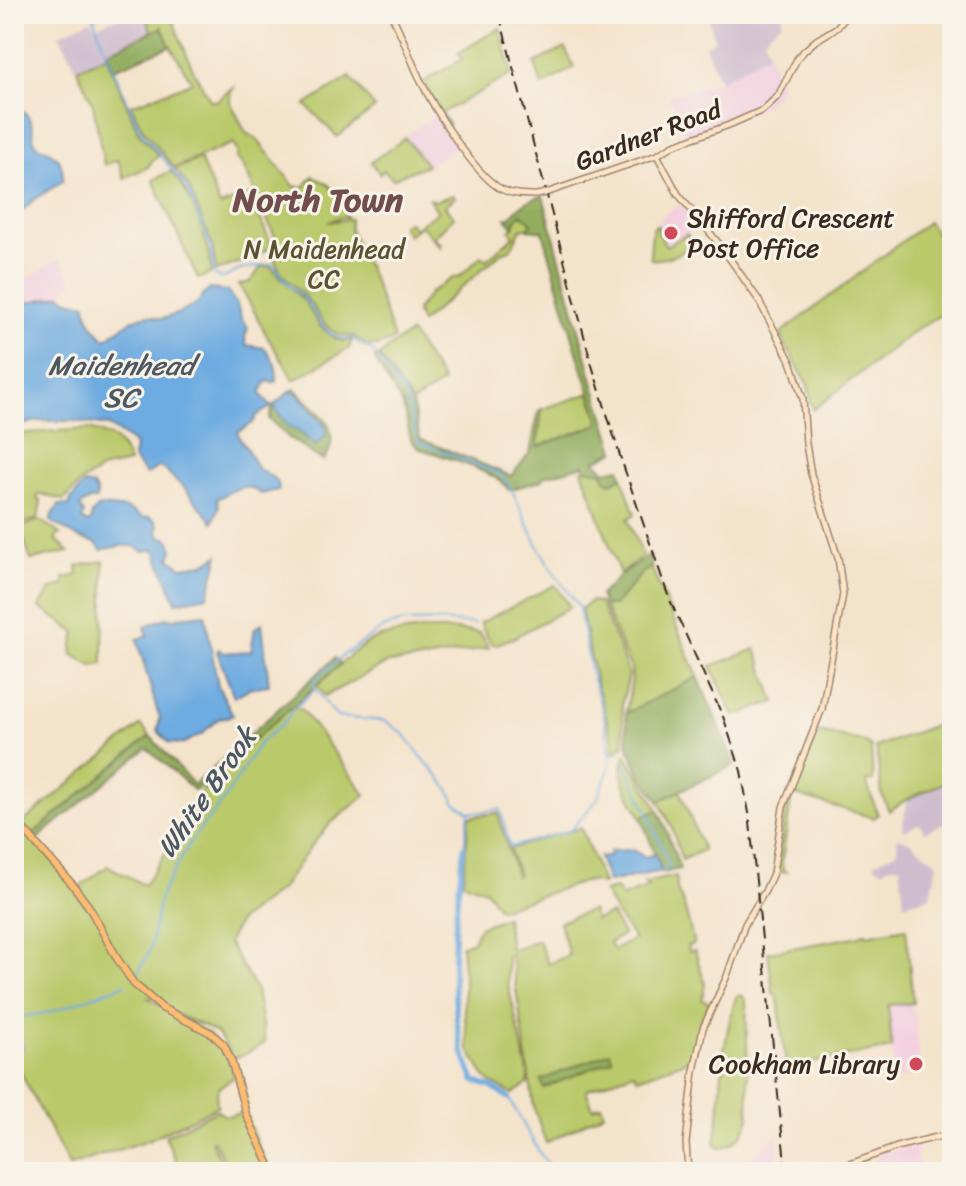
<svg xmlns="http://www.w3.org/2000/svg" width="966" height="1186" viewBox="0 0 966 1186" font-family="Sriracha,sans-serif">
<rect width="100%" height="100%" fill="#f7f3e8"/>
<filter id="ink" filterUnits="userSpaceOnUse"><feTurbulence type="fractalNoise" baseFrequency=".0125" numOctaves="2"/><feDisplacementMap in="SourceGraphic" scale="16" xChannelSelector="R" yChannelSelector="G"/><feConvolveMatrix kernelMatrix="1 2 1 2 8 2 1 2 1" color-interpolation-filters="sRGB"/></filter>
<filter id="wash" filterUnits="userSpaceOnUse"><feTurbulence type="fractalNoise" baseFrequency=".006" numOctaves="4" result="noise"/><feDisplacementMap in="SourceGraphic" scale="32" xChannelSelector="R" yChannelSelector="G"/><feGaussianBlur stdDeviation="1.8" result="paint"/><feColorMatrix in="noise" values="0 0 0 0 0 0 0 0 0 0 0 0 0 0 0 0 0 1.4 0 .05"/><feComposite in="paint" operator="in"/></filter>
<g filter="url(#wash)">
<rect width="100%" height="100%" fill="#f4e3cb"/>
<!-- built -->
<path fill="#f3cfdf" d="M769,53L781,86L777,93L765,106L725,124L686,137L669,96L720,81Z
M436,114L457,146L435,162L402,176L394,182L385,171L380,175L370,162Z
M680,204L701,226L666,246L658,231V227L656,225L665,214Z
M59,258L73,280L62,295L24,303L22,317L14,320V283L37,273Z
M912,1003L914,1014L916,1015L919,1058L912,1059L913,1076L895,1080L888,1005Z
M778,1134V1149L773,1172H748L746,1161Z
M917,1143V1163H922V1170L876,1171V1155Z"/>
<!-- industrial -->
<path fill="#cfbdce" d="M128,14H145L153,34L105,52L106,56L77,69L59,34L91,20L95,26Z
M707,14H783L782,22L764,38L769,53L720,81L705,46L715,40Z
M952,779V821L924,832L921,825L918,824L905,831L902,828L908,799Z
M897,837L909,841L938,863L930,897L904,904L900,865L887,867L883,871L878,867H876L874,863L898,851Z"/>
<!-- green -->
<path fill="#bac96b" stroke="#7a7a44" stroke-width="2" d="M145,14H170L194,72L211,101L218,100L235,85L230,95V101L246,133L256,138L294,186L303,188L313,176L314,178C333,182 336,196 347,211L345,212L347,217H341L328,222L350,219V230L373,279L394,339C378,348 369,350 354,336C325,338 322,317 307,299C289,278 276,277 272,247L249,259L216,271L212,244L189,188L175,169L200,159L220,206L250,195L272,246L275,242V237L243,165L236,158L238,154L233,143L174,168L143,130L131,105L192,82L161,30L153,34Z
M500,28L512,74L442,113L449,124L448,125L436,106L437,104L424,85L425,81L462,59L458,53Z
M565,48L574,67L542,86L535,63Z
M106,56L139,133L159,156L154,158L148,167L124,178L118,160L104,165L93,104L77,69Z
M350,77L375,108L337,137L306,105Z
M405,138L427,165C415,170 403,173 393,179L384,170L380,174L371,162Z
M171,171C196,200 207,236 212,273L198,279L153,180Z
M452,195L455,197L445,206L454,217L434,237L438,243L440,242L442,249L421,225L408,235L402,226L408,221L414,228L438,212L429,199L436,201Z
M521,213L532,223L530,227L521,229L510,250L501,253L421,323L416,311L431,292L451,279L460,276L481,256L486,260L514,236L510,230C515,226 516,219 521,213Z
M928,222L952,255V308L917,329L813,410L808,385L785,344L781,333Z
M656,225L658,226V231L666,246L687,234L694,246C682,252 665,261 651,259L650,256L652,230Z
M270,266L305,302L320,326L334,338L342,341L352,340L349,348L294,380C286,365 275,351 267,336C257,318 250,300 238,285L250,282L261,267Z
M411,333L443,382L412,403L379,356L400,339Z
M590,393L598,417L599,424L537,447L542,409Z
M89,429C112,436 121,439 129,463L105,468L83,481L64,500L39,494L37,499L41,501L38,519L20,524L16,528H14V434Z
M586,469L603,472L612,483L622,477L635,514L628,519L643,556L620,574L582,470Z
M40,520L60,534L55,539L69,552L31,560L20,528Z
M103,561L104,562L103,664L92,666L73,655L72,647L76,633L39,607L51,589L64,585V578L78,575L77,566Z
M651,567L698,677L626,713L632,679L631,668L604,606H614L641,574Z
M555,585L570,607L515,637L495,645L490,642L480,623Z
M591,601L600,603L621,652L629,676L622,702L624,746L613,751L612,738L596,683L581,609Z
M422,630H457L480,633L489,648L425,659L387,663L325,696L317,686C335,670 354,648 377,638C391,633 407,632 422,630Z
M756,649L775,702L734,716L711,666Z
M292,701L297,708L302,710L366,795L331,823L311,846L282,888L239,921L228,942L256,990L265,1043L242,1056L232,1058C217,1025 209,1030 180,1016C170,1011 162,1004 154,997L148,998L209,1034L225,1051L234,1077L218,1088L216,1101L218,1106L148,1140L69,1166L21,1073H14V819L78,888L108,866L142,884H145L170,846L202,791L227,764L238,758L248,743Z
M952,719V779L908,799L889,811L882,795L876,747Z
M141,725L150,736L33,834L21,824Z
M818,732L862,741L871,747L873,781H866L878,815L874,818L792,794L782,861L783,870L786,872H778L777,868L785,808Z
M626,754C636,773 649,791 658,810L641,817C631,798 614,775 626,754Z
M680,791L703,850L682,860L671,825L659,801Z
M498,813L516,876L518,875L510,849L546,837L581,828L603,884L589,881L583,882L499,909L486,890L463,882L469,817Z
M676,876L677,890L684,905L694,944L687,946L689,952L695,951L705,984L702,999L710,1003L702,1019L692,1059L638,1078L634,1072L586,1090L593,1108L601,1105L604,1113L546,1143L534,1108L511,955L507,956L508,984L528,1073V1084L512,1094L490,1082L484,1076L468,1048L464,1005V971L463,970L461,946L473,941L479,927L506,917L510,950L538,940L548,964L569,955L559,922L592,910L595,920L611,914L623,935L609,943L614,950L634,939L617,915L604,892L616,889L622,897L649,887L644,883Z
M906,928L913,1003L888,1005L892,1048L786,1067L778,998L773,993L768,952L860,936L861,934L866,933L867,935Z
M739,995L743,996L746,1001L749,1119C745,1134 735,1145 719,1148L715,1143L719,1116L722,1071L725,1069V1063L723,1061C725,1039 730,1018 736,997Z
M217,1110L225,1116L245,1113L270,1172H239L237,1169L231,1172L213,1140L211,1142L227,1172H181L165,1136Z"/>
<!-- forest -->
<path fill="#93ad5f" stroke="#676c3e" stroke-width="2" d="M162,27L170,46L114,69L107,52Z
M543,196L594,385L615,451L595,461L606,471L620,468L622,477L612,483L606,481L603,472L586,469L584,465L545,476L540,481L509,490C501,473 438,455 418,448L411,440L403,406L376,362L375,358L379,356L412,403L420,439L511,476L530,453L539,410L542,409L537,447L599,424L598,416L576,349L543,231L528,229L532,223L521,214L515,220L514,227L506,218L508,217L510,218C518,206 529,199 543,196Z
M295,389C303,397 323,415 328,423C334,436 332,451 323,461L288,437L269,419L273,406L289,427L297,430L315,445L297,393L290,391Z
M650,555L651,567L641,574L614,606H604L600,595L622,574Z
M335,658L341,664L195,791L147,748L37,839L33,834L150,736L194,785Z
M698,677L735,765L659,801L641,775L628,747L626,713Z
M658,810L665,826L680,869L662,873L641,817Z
M610,1052L612,1060L544,1088L541,1080Z"/>
<!-- water -->
<path fill="#6eabe0" stroke="#546a7f" stroke-width="2" d="M14,105C27,110 35,125 33,138L37,146C56,152 64,161 63,181L35,199L23,210L14,216Z
M210,289L227,291L237,305L242,320L248,327L245,337L246,345L265,348C273,359 279,368 276,382H266L260,393L271,407L256,416L253,423L238,432C239,441 243,442 247,449C251,456 254,464 260,471H264C271,478 279,479 279,490L261,494C242,480 235,490 217,499L219,506L213,522L182,485C173,481 168,468 158,467L146,475L133,458L135,446L132,442L109,426L75,421H37L14,427V320L22,317L24,303L62,295L69,300L86,304C86,316 96,333 106,339C116,331 131,319 144,316C153,313 157,322 168,317C177,314 190,309 197,303C202,298 204,293 210,289Z
M290,391L297,393L325,425L326,436L315,445L297,430L289,427L273,406Z
M84,484L93,486L97,493L96,500H90L80,506L84,514L82,519L88,523L91,521L92,514L100,506L128,509L144,518L149,517L155,520L158,525L157,531L161,537L169,539L173,550L170,558L182,567L204,564L219,555L208,596L176,602L155,550L142,551C131,541 114,547 101,550L96,543L79,538L51,521V517L59,505L70,506V501Z
M205,614L218,686L233,715L218,719L202,734L182,744L169,743L158,731L160,717L157,710L137,639L148,636L145,627C155,622 166,615 177,620L178,617Z
M262,623L269,685L250,688L234,697L217,652L219,649L223,653L251,651L255,628Z
M632,850L645,857L655,854L662,871L608,882L599,857H609L610,851Z"/>
<g fill="none" stroke-linecap="round" stroke-linejoin="round">
<!-- stream -->
<path stroke="#6eabe0" stroke-width="2" d="M93,14L103,45L141,132L187,188L210,244L214,272L217,277L224,278L242,269L272,264C278,270 283,277 288,284C294,290 302,295 307,302C319,319 328,344 353,338L361,345L371,349L406,397L418,442L500,474L510,486L539,548L557,577L579,607L591,673L604,714L610,754V766L597,800L570,831L510,847L500,809L481,812H469L456,803L448,788L414,748L405,735L386,721L337,717L315,689L292,711L286,720L258,745L225,798L190,842L160,896L150,950L137,975
M315,687L314,680L345,654L385,627L404,622L440,621L475,624
M612,754L620,752
M624,762L646,808L670,868L662,871
M464,847L469,813
M14,1018L51,1012L126,984
M509,1098L539,1152L554,1172"/>
<!-- river -->
<path stroke="#6eabe0" stroke-width="5" d="M464,847C455,910 448,976 460,1040C462,1053 469,1068 474,1081L491,1087L509,1098
M15,1018L21,1048"/>
</g>
</g>
<g filter="url(#ink)">
<g fill="none" stroke-linecap="round" stroke-linejoin="round">
<!-- secondary casing -->
<g stroke="#988674" stroke-width="8">
<path id="secondary" d="M391,14C403,36 410,59 421,81C434,109 475,175 501,189C513,195 525,195 537,195
M657,155L678,194L720,245L758,299L792,364L803,399L806,444L811,474L838,558L843,594L822,709L783,807L773,873L765,891L745,924L727,976L703,1028L694,1071L686,1143L688,1172
M546,193L657,155L674,145L729,125L763,110L778,96L797,59L804,51L815,41L836,28L849,14
M802,1172L833,1170L900,1146L937,1137L952,1136"/>
</g>
<!-- primary casing -->
<g stroke="#988674" stroke-width="9">
<path id="primary" d="M14,819L72,884L89,907L118,960L134,984L162,1008L211,1033L224,1045L232,1063L246,1114L273,1172"/>
</g>
<!-- secondary -->
<use href="#secondary" stroke="#fee4c5" stroke-width="5"/>
<!-- primary -->
<use href="#primary" stroke="#fdbc6f" stroke-width="6"/>
<!-- rail -->
<path stroke="#3b2a1e" stroke-width="2" stroke-dasharray="12 6" stroke-linecap="butt" d="M499,14L591,362L620,456L669,598L724,719L741,771L749,813L786,1172"/>
<!-- secondary-bridge casing -->
<g stroke="#988674" stroke-width="8" stroke-linecap="butt">
<path id="secondary-bridge" d="M537,195L546,193"/>
</g>
<!-- secondary-bridge -->
<use href="#secondary-bridge" stroke="#fee4c5" stroke-width="5"/>
</g>
</g>
<!-- markers -->
<g fill="#d1495b" stroke="#f7f3e8" stroke-width="3">
<circle cx="671" cy="233" r="8"/>
<circle cx="916" cy="1064" r="8"/>
</g>
<g text-anchor="middle" stroke-width="6" stroke-linejoin="round" paint-order="stroke">
<!-- street labels -->
<g font-size="26" fill="#3b2a1e" stroke="#f7f3e8">
<text transform="translate(648 135) rotate(-21)" y="9">Gardner Road</text>
</g>
<!-- poi labels -->
<g font-size="26" fill="#3b2a1e" stroke="#f7f3e8" text-anchor="start">
<text x="687" y="227">Shifford Crescent<tspan x="687" dy="30">Post Office</tspan></text>
<text x="900" y="1073" text-anchor="end">Cookham Library</text>
</g>
<!-- park labels -->
<g font-size="26" fill="#5b5231" stroke="#f7f3e8">
<text x="324" y="258">N Maidenhead<tspan x="324" dy="30">CC</tspan></text>
</g>
<!-- water labels -->
<g font-size="28" font-style="italic" fill="#4d5762" stroke="#f7f3e8">
<text x="121" y="375">Maidenhead<tspan x="121" dy="32">SC</tspan></text>
<text transform="translate(206 792) rotate(-55)" y="10">White Brook</text>
</g>
<!-- district labels -->
<g font-size="34" font-weight="bold" fill="#714d4e" stroke="#f7f3e8">
<text x="318" y="211">North Town</text>
</g>
</g>
<!-- margin -->
<rect width="966" height="1186" fill="none" stroke="#f7f3e8" stroke-width="48"/>
</svg>
